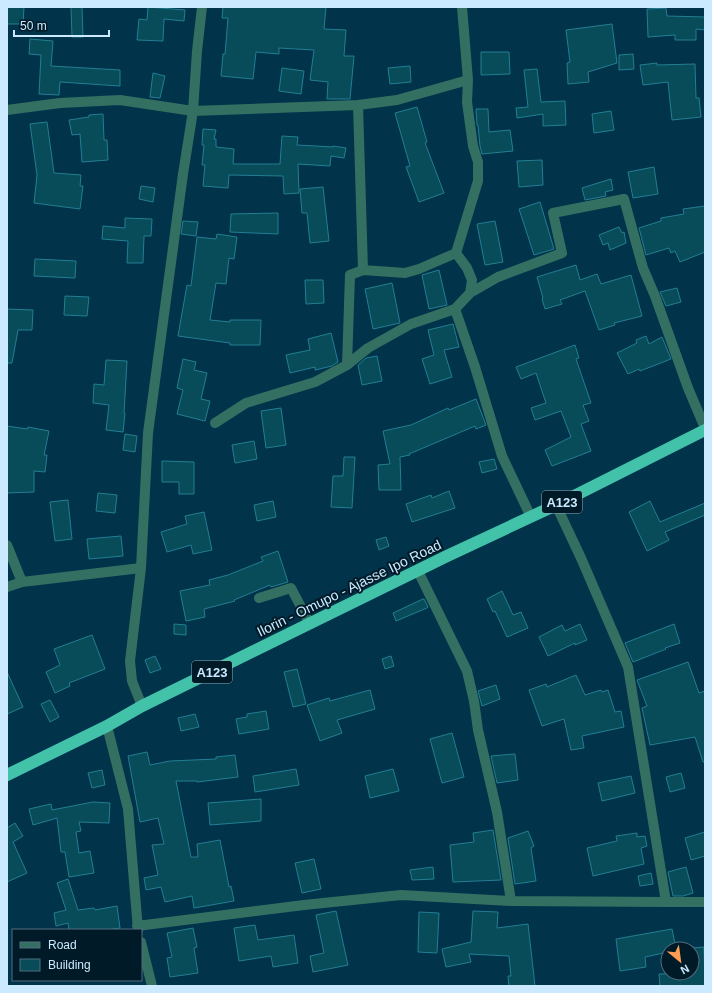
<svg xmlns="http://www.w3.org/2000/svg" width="712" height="993" viewBox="0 0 712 993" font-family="Arial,sans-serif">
<rect width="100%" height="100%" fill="#01334b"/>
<!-- building -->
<path fill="#084c5a" stroke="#237e93" d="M7,7H24L23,24H7Z
M71,7H82L83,37H72Z
M148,7L185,10L184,21L164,19L163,41L137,40L139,19L147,20Z
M223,7H326L324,29L346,30L344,56H354L350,99H327L328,82L310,80L314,50L279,48V54L256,52L253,79L221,76L223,54H225L228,18H222Z
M666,8L667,16L705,17V30L696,29V40H675V35L648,37L647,9Z
M612,24L617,63L588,72L589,82L568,84L567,63L570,62L566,30Z
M30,39L53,41L51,66L120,70V86L60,82L59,95L39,94L41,55L29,54Z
M481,52H509L510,74L481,75Z
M633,54L634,69L619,70V55Z
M657,63V65L695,64L696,98H699L701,117L672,120L668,82L643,85L640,65Z
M410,66L411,82L390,84L388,68Z
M282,68L304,71L301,94L279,91Z
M537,69L541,102L565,101L566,125L543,126V114L517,118L516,108L528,107L524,70Z
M153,73L165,76L160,98L150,97Z
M417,107L427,142L425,143L444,193L419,202L406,167L410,166L395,113Z
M476,109H488L489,132L510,130L513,151L482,154L480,146L478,125H477Z
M611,111L614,130L594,133L592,114Z
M103,114L104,140H107L108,160L82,162L80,134L72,135L69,120L89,117V115Z
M47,122L54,173L81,175L80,186H83L80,209L34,203L37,175L30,124Z
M203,129L216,130L214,139H216V147L234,149L233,164H280L282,136L298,137L297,145L333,147V146L346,148L344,158L331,156L330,166L298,164L299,193L284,194L283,176L229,175L228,188L203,186L205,165H202L204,145H202Z
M542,160L543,185L519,187L517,161Z
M654,167L658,194L633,198L628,172Z
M611,179L613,190L605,192L606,196L585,200L582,188Z
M141,186L155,188L153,202L139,199Z
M323,187L329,241L310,243L307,213H302L300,189Z
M540,202L554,249L534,255L519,209Z
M705,206V252L680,262L675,251L671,253L669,248L646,255L639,228L661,221V218L684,214L683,209Z
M278,213V234L230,232L231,214Z
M125,218L152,219L151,236H144L143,263H127L128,241L102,239L103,226L125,228Z
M183,221L198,222L196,236L181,234Z
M495,221L503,262L485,265L477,224Z
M619,227L622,233L624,232L626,243L610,250L608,243L603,245L599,235Z
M217,234L237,237L234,259L229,258L226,284L216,283L210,320L230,322V320H261L260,345H230V343L178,336L187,285L191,286L197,237L216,239Z
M35,259L76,261L75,278L34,276Z
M576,265L580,280L597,274L601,284L631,275L642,316L614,323L615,325L599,330L585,291L560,300L562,304L545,309L542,299L543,298L537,277Z
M439,270L447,305L429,309L422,275Z
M305,280H323L324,303L306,304Z
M392,283L400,323L373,329L365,289Z
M677,288L681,302L666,306L660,292Z
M65,296L89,297L87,316L64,315Z
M7,309L33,310L32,330H18L12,363H7Z
M453,324L459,347L444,350L452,377L430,384L422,359L434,355L428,330Z
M331,333L338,362L332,366L315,370V367L290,373L286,355L310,350L308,339Z
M646,336L649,344L662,337L671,359L640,371L639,369L628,374L617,353L637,343L636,340Z
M575,345L579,358L576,359L591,403L583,405L589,421L581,424L591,451L552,466L545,450L571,437L561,411L535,420L531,408L546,403L536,373L521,379L516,367Z
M377,356L382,381L362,385L358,365L366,358Z
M183,359L196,362L194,370L207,373L201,399L210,401L205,421L177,414L183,390L177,388Z
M106,360L127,361L124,413H125L123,432L106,430L109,405L93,403L94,384L104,385Z
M476,399L486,425L476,429L475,426L409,454L410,455L400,457L401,490H379L378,465L390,464L383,431L411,425L448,408L449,410Z
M281,408L286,445L266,448L261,411Z
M7,426L27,429L28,427L49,431L44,455H47L45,472L34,471V492L7,493Z
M125,434L137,436L135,452L123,450Z
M254,441L257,459L235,463L232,445Z
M344,457H355L352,508L331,507L333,476H343Z
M494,459L497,469L482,473L479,462Z
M162,461L194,462V494H179V482H162Z
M449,491L455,508L412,522L406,504L431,495L432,498Z
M98,493L117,495L115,513L96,511Z
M68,500L72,539L55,541L50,502Z
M273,501L276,517L257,521L254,505Z
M650,501L660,522L705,503V515L665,532L669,540L647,551L629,512Z
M204,512L212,550L193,554L191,545L167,552L161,532L187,524L185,516Z
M121,536L123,556L89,559L87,539Z
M386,537L389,546L379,550L376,540Z
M278,551L288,582L271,587L270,585L234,600L235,601L204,609L205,617L186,621L180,591L210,585L209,580L228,575L263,561L261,557Z
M502,591L513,615L521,612L528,628L507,637L495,611L493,612L487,599Z
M423,599H424L428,607L427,608L396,621L393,613Z
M174,624L186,625V635L174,634Z
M580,624L587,640L575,645V643L548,656L539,637L562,625L565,631Z
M674,624L680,643L665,648L666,649L633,662L625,643Z
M92,635L105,669L69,683L70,686L55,693L46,672L60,665L54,649Z
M155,656L161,669L150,673L145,660Z
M391,656L394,666L385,669L382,659Z
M688,662L699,693L705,691V762H703L695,737L650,745L642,708L647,706L637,680Z
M297,669L306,704L293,707L284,672Z
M7,672L23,707L7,714Z
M576,675L585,695L601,690L602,692L608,690L615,712L621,711L624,727L582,736L584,748L571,750L564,719L542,726L529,690L546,684L547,687Z
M496,685L500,699L482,706L478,691Z
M370,690L375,709L337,720L342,733L320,741L307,705L329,698L330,701Z
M50,700L59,717L50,722L41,704Z
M266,711L269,729L239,734L236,719L247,717V714Z
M195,714L199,727L181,731L178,718Z
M452,733L464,777L442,783L430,739Z
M147,752L150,765L170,761L216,759V757L235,755L238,777L197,782V781H176L191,857H198L197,844L220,840L229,887L231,886L234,901L194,908L192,896L165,902L161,887L146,890L144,878L158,875L152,845L164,844L158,818L140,822L128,756Z
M515,754L518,780L497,783L491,756Z
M296,769L299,785L255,792L253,776Z
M393,769L399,791L370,798L365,776Z
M102,770L105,785L92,788L88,773Z
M681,773L685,788L670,792L666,777Z
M631,776L635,793L602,801L598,783Z
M261,799V821L210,825L208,803Z
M93,802L110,803L109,823L79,822L81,831L76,832L79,853L90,851L94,873L69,877L65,852H61L57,818L33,825L29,809L51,804L52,810Z
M15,823L23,836L13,842L27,873L7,882V828Z
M493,830L501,880L453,882L450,845L474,842L473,833Z
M528,831L534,846L531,848L536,881L515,884L508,838Z
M705,832V856L691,860L685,838Z
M637,833V837L645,836L647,846L641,848L644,864L593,876L587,848L617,841L616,836Z
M314,859L321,889L302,893L295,863Z
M433,867L434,879L412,880L410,870Z
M686,867L693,893L683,896H673L668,872Z
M651,873L653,884L640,886L638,876Z
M68,879L78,910L94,908L95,910L117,906L120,928L107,930H69L68,923L56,926L54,913L66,910L57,883Z
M336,911L348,965L313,972L310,956L324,953L316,915Z
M473,911L498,912L497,928L528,924L535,986H509L508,976H511L509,956L469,954L471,962L446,967L442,949L471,942Z
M419,912L439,913L437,953L418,952Z
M255,925L258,940L294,935L298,963L273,967L271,956L239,961L234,928Z
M193,928L197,947L194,948L198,973L170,977L167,958L172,957L167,933Z
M672,929L676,949H668V952L645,957L646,967L620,971L616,939Z
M704,947L705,986H660L659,974L692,973V948Z"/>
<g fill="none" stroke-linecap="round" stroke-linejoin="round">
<!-- street -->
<path stroke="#347062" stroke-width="10" d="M7,110L60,103L120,100L193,111L358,105L397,100L468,80L462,7
M456,253L467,268L472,280L470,293L498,277L562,253L553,213L624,199L643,268L655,296L688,388L705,428
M363,270L405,273L419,269L456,253L478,181V162L473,146L467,102L468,80
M470,293L455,309L475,367L502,456L531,517
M347,365L350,275L363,270L358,105
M215,423L246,403L315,382L347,365L368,348L411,324L455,309
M7,545L22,582L141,568
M418,571L467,671L474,701L478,730L497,812L511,901
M7,587L22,582
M259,598L291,588L310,624
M142,706L132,681L130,661L141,568L148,433L183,174L193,111L197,51L202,7
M107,726L128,809L138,930
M666,902H705
M137,926L304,905L401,895L511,901L666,902L628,667L581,558L556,505
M141,942L152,986"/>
<!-- highway -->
<path stroke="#42c3a9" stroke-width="12" d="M7,775L107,726L142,706L447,556L556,505L705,430"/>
</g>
<g text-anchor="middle" stroke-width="4" stroke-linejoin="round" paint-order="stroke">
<!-- shield labels -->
<g fill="#001a28" stroke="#8eacbe" stroke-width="1">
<rect x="542" y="491" width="40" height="22" rx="3"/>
<rect x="192" y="661" width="40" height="22" rx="3"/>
</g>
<g font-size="13" font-weight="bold" fill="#cbeaff">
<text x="562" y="507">A123</text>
<text x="212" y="677">A123</text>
</g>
<!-- street labels -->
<g font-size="14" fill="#cbeaff" stroke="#001a28">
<text transform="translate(349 588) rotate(-26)" y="5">Ilorin - Omupo - Ajasse Ipo Road</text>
</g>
</g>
<!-- border -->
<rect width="712" height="993" fill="none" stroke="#cbeaff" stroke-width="16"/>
<!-- legend -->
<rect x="12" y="929" width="130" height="52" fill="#001a28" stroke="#516d7e"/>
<rect x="20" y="942" width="20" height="6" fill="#347062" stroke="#516d7e"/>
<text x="48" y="949" font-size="12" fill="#cbeaff">Road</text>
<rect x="20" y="959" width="20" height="12" fill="#084c5a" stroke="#516d7e"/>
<text x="48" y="969" font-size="12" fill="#cbeaff">Building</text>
<!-- north arrow -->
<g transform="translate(680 961) rotate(151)"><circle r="19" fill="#001a28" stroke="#516d7e"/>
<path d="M0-3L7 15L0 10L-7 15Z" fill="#fc9d53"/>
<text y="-6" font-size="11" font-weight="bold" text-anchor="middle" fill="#cbeaff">N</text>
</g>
<!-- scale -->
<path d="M14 30v6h95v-6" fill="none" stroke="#cbeaff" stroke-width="2"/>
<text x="20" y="30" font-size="12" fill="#cbeaff" stroke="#001a28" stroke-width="3" paint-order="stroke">50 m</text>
</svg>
